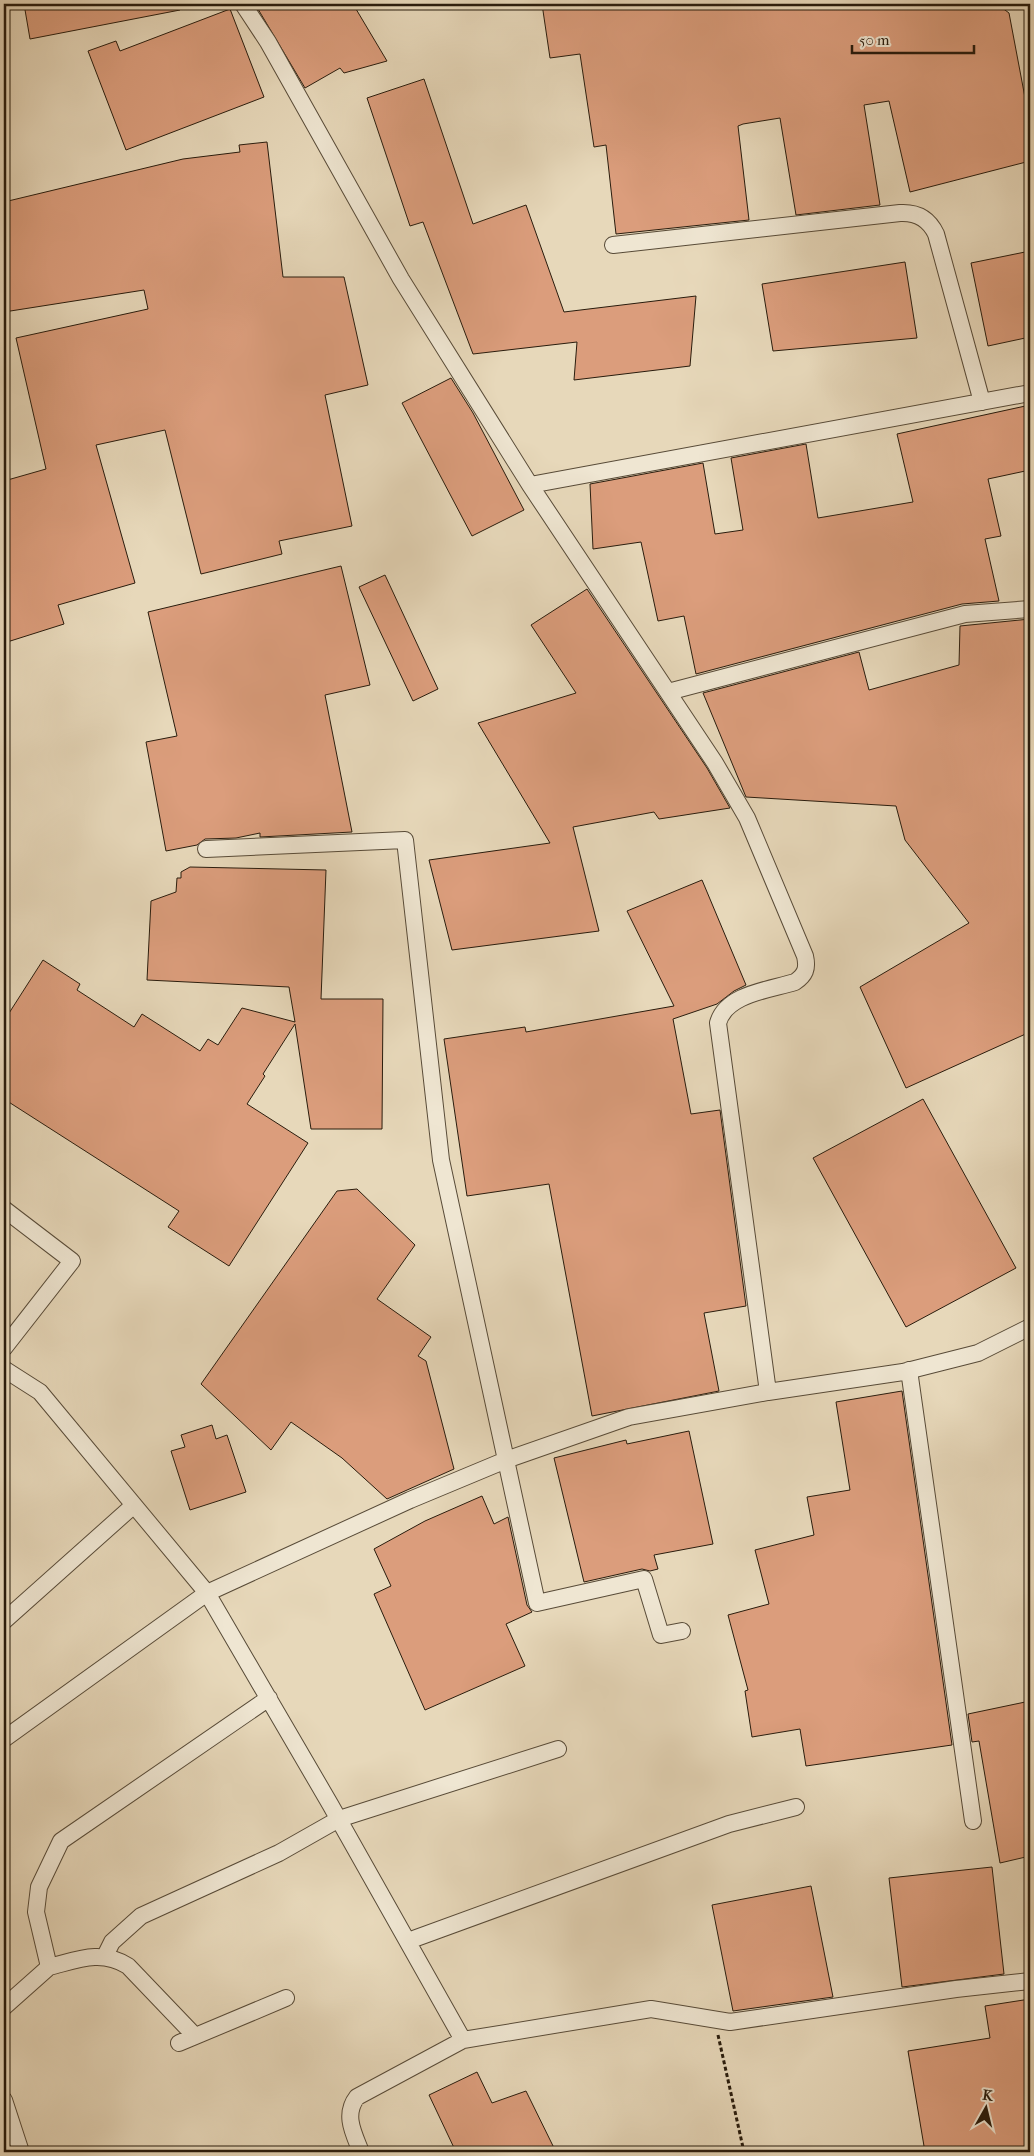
<svg xmlns="http://www.w3.org/2000/svg" width="1034" height="2156" viewBox="0 0 1034 2156" font-family="'IM FELL French Canon',serif">
<rect width="100%" height="100%" fill="#e7d8ba"/>
<filter id="stains"><feTurbulence type="fractalNoise" baseFrequency=".004" numOctaves="4"/><feColorMatrix values="0 0 0 0 .2 0 0 0 0 .09 0 0 0 0 .02 0 0 0 .5 -.17"/></filter>
<radialGradient id="worn" r=".72"><stop offset=".6" stop-color="#630" stop-opacity="0"/><stop offset="1" stop-color="#630" stop-opacity=".3"/></radialGradient>
<!-- building -->
<path fill="#db9d7c" stroke="#291c0d" d="M24,4H179L180,10L30,39Z
M255,4H353L387,61L344,73L340,68L305,88Z
M542,4H902L903,8L934,4H997L1009,13L1030,124V161L910,192L889,101L864,105L880,205L796,215L780,118L743,124L738,126L749,220L616,234L606,145L594,147L580,54L550,58Z
M230,9L264,97L126,150L88,51L116,41L120,51Z
M424,79L473,224L526,205L564,312L696,296L690,366L574,380L577,342L473,354L423,222L410,226L367,98Z
M267,142L283,277H344L368,385L325,395L352,526L279,541L282,554L201,574L165,430L96,445L135,583L58,605L64,624L4,643V481L46,469L16,338L148,309L144,290L4,312V202L183,159L240,152L239,145Z
M1030,251V337L988,346L971,263Z
M905,262L917,338L773,351L762,284Z
M451,378L473,413L524,510L472,536L402,403Z
M1030,405V470L988,479L1001,536L985,539L999,601L962,604L696,674L684,616L658,621L641,542L593,549L590,484L703,463L715,534L743,530L731,458L806,444L818,518L913,502L897,434Z
M341,566L370,685L325,695L352,832L260,837V833L236,838L205,839L197,845L166,851L146,742L177,736L148,612Z
M385,575L438,689L413,701L359,587Z
M587,589L707,768L730,808L659,819L654,812L573,827L599,931L452,950L429,860L550,843L478,723L576,693L531,625Z
M1030,619V1032L906,1088L860,987L969,923L905,840L896,806L746,797L703,693L859,652L869,690L959,665L960,626Z
M190,867L326,870L321,999H383L382,1129H311L295,1024L263,1074L265,1076L247,1104L308,1143L229,1266L168,1227L179,1211L4,1099V1021L43,960L80,984L77,990L134,1027L142,1014L200,1051L208,1039L218,1045L242,1008L295,1022L289,987L147,980L151,901L176,892L177,878H181V872Z
M702,880L746,985L734,991L717,1004L673,1019L691,1114L720,1110L746,1306L704,1313L719,1391L592,1416L549,1184L467,1196L444,1039L525,1027L526,1032L674,1006L627,911Z
M923,1099L1016,1268L906,1327L813,1158Z
M357,1189L415,1245L377,1299L431,1337L418,1356L426,1361L454,1469L387,1499L342,1458L291,1422L271,1450L201,1384L337,1191Z
M902,1391L952,1745L806,1766L800,1729L752,1737L745,1691L748,1690L728,1615L769,1604L755,1550L814,1535L807,1497L850,1490L836,1402Z
M212,1425L216,1439L227,1435L246,1492L190,1510L171,1451L185,1447L181,1435Z
M689,1431L713,1544L654,1555L658,1569L650,1571L642,1569L584,1582L554,1458L626,1440L627,1444Z
M482,1496L494,1524L508,1517L527,1605L532,1612L506,1624L525,1666L425,1710L374,1594L391,1586L374,1549L425,1521Z
M1030,1701V1856L1000,1863L979,1741L972,1742L968,1714Z
M992,1867L1004,1974L902,1987L889,1878Z
M811,1886L833,1997L733,2011L712,1905Z
M1030,1999V2148L925,2152L908,2051L990,2038L985,2006Z
M477,2072L492,2103L526,2091L556,2152H456L429,2095Z"/>
<g fill="none" stroke-linecap="round" stroke-linejoin="round">
<!-- street casing -->
<g stroke="#584b38" stroke-width="18">
<path id="street" d="M243,4L268,42L401,279L530,485L715,763L747,818L805,956C808,969 805,975 795,982C769,990 726,994 718,1023L768,1392
M613,245L900,213C917,212 929,219 936,234L982,402
M530,485L1030,393
M668,692L965,614L1030,609
M206,849L405,840L441,1160L537,1603L644,1579L661,1635L682,1631
M4,1209L72,1261L4,1348
M4,1369L40,1392L207,1593L330,1804L463,2040L651,2009L730,2022L956,1989L1030,1981
M909,1370L973,1821
M4,1621L134,1505
M4,1739L207,1593L410,1500L506,1460L629,1417L768,1392L903,1372L978,1353L1030,1327
M408,1941L729,1824L796,1807
M105,1956L112,1942L141,1916L279,1853L339,1819L558,1749
M49,1967C77,1960 101,1949 128,1966L195,2036
M4,2007L49,1967L36,1912L39,1887L61,1841L269,1698
M179,2043L286,1998
M4,2100L21,2152
M361,2152C354,2134 343,2115 357,2097L463,2040"/>
</g>
<!-- path -->
<path stroke="#291c0d" stroke-width="3" stroke-dasharray="4 2.5" stroke-linecap="butt" d="M718,2035L744,2152"/>
<!-- street -->
<use href="#street" stroke="#efe6d2" stroke-width="16"/>
</g>
<!-- margin -->
<rect width="1034" height="2156" fill="none" stroke="#e7d8ba" stroke-width="20"/>
<rect x="5" y="5" width="1024" height="2146" fill="none" stroke="#291c0d" stroke-width="2.5"/>
<rect x="10" y="10" width="1014" height="2136" fill="none" stroke="#291c0d"/>
<!-- north arrow -->
<g transform="translate(986 2108) rotate(8)" stroke="#efe6d2" stroke-width="4" paint-order="stroke">
<path d="M0-4L9 19L0 12L-9 19Z" fill="#291c0d"/>
<text y="-8" font-size="14" font-weight="bold" text-anchor="middle" fill="#291c0d">K</text>
</g>
<!-- scale -->
<path d="M852 45v8h122v-8" fill="none" stroke="#291c0d" stroke-width="2.5"/>
<text x="859" y="45" font-size="15" fill="#291c0d" stroke="#efe6d2" stroke-width="4" paint-order="stroke">50 m</text>
<rect width="100%" height="100%" filter="url(#stains)"/>
<rect width="100%" height="100%" fill="url(#worn)"/>
</svg>
